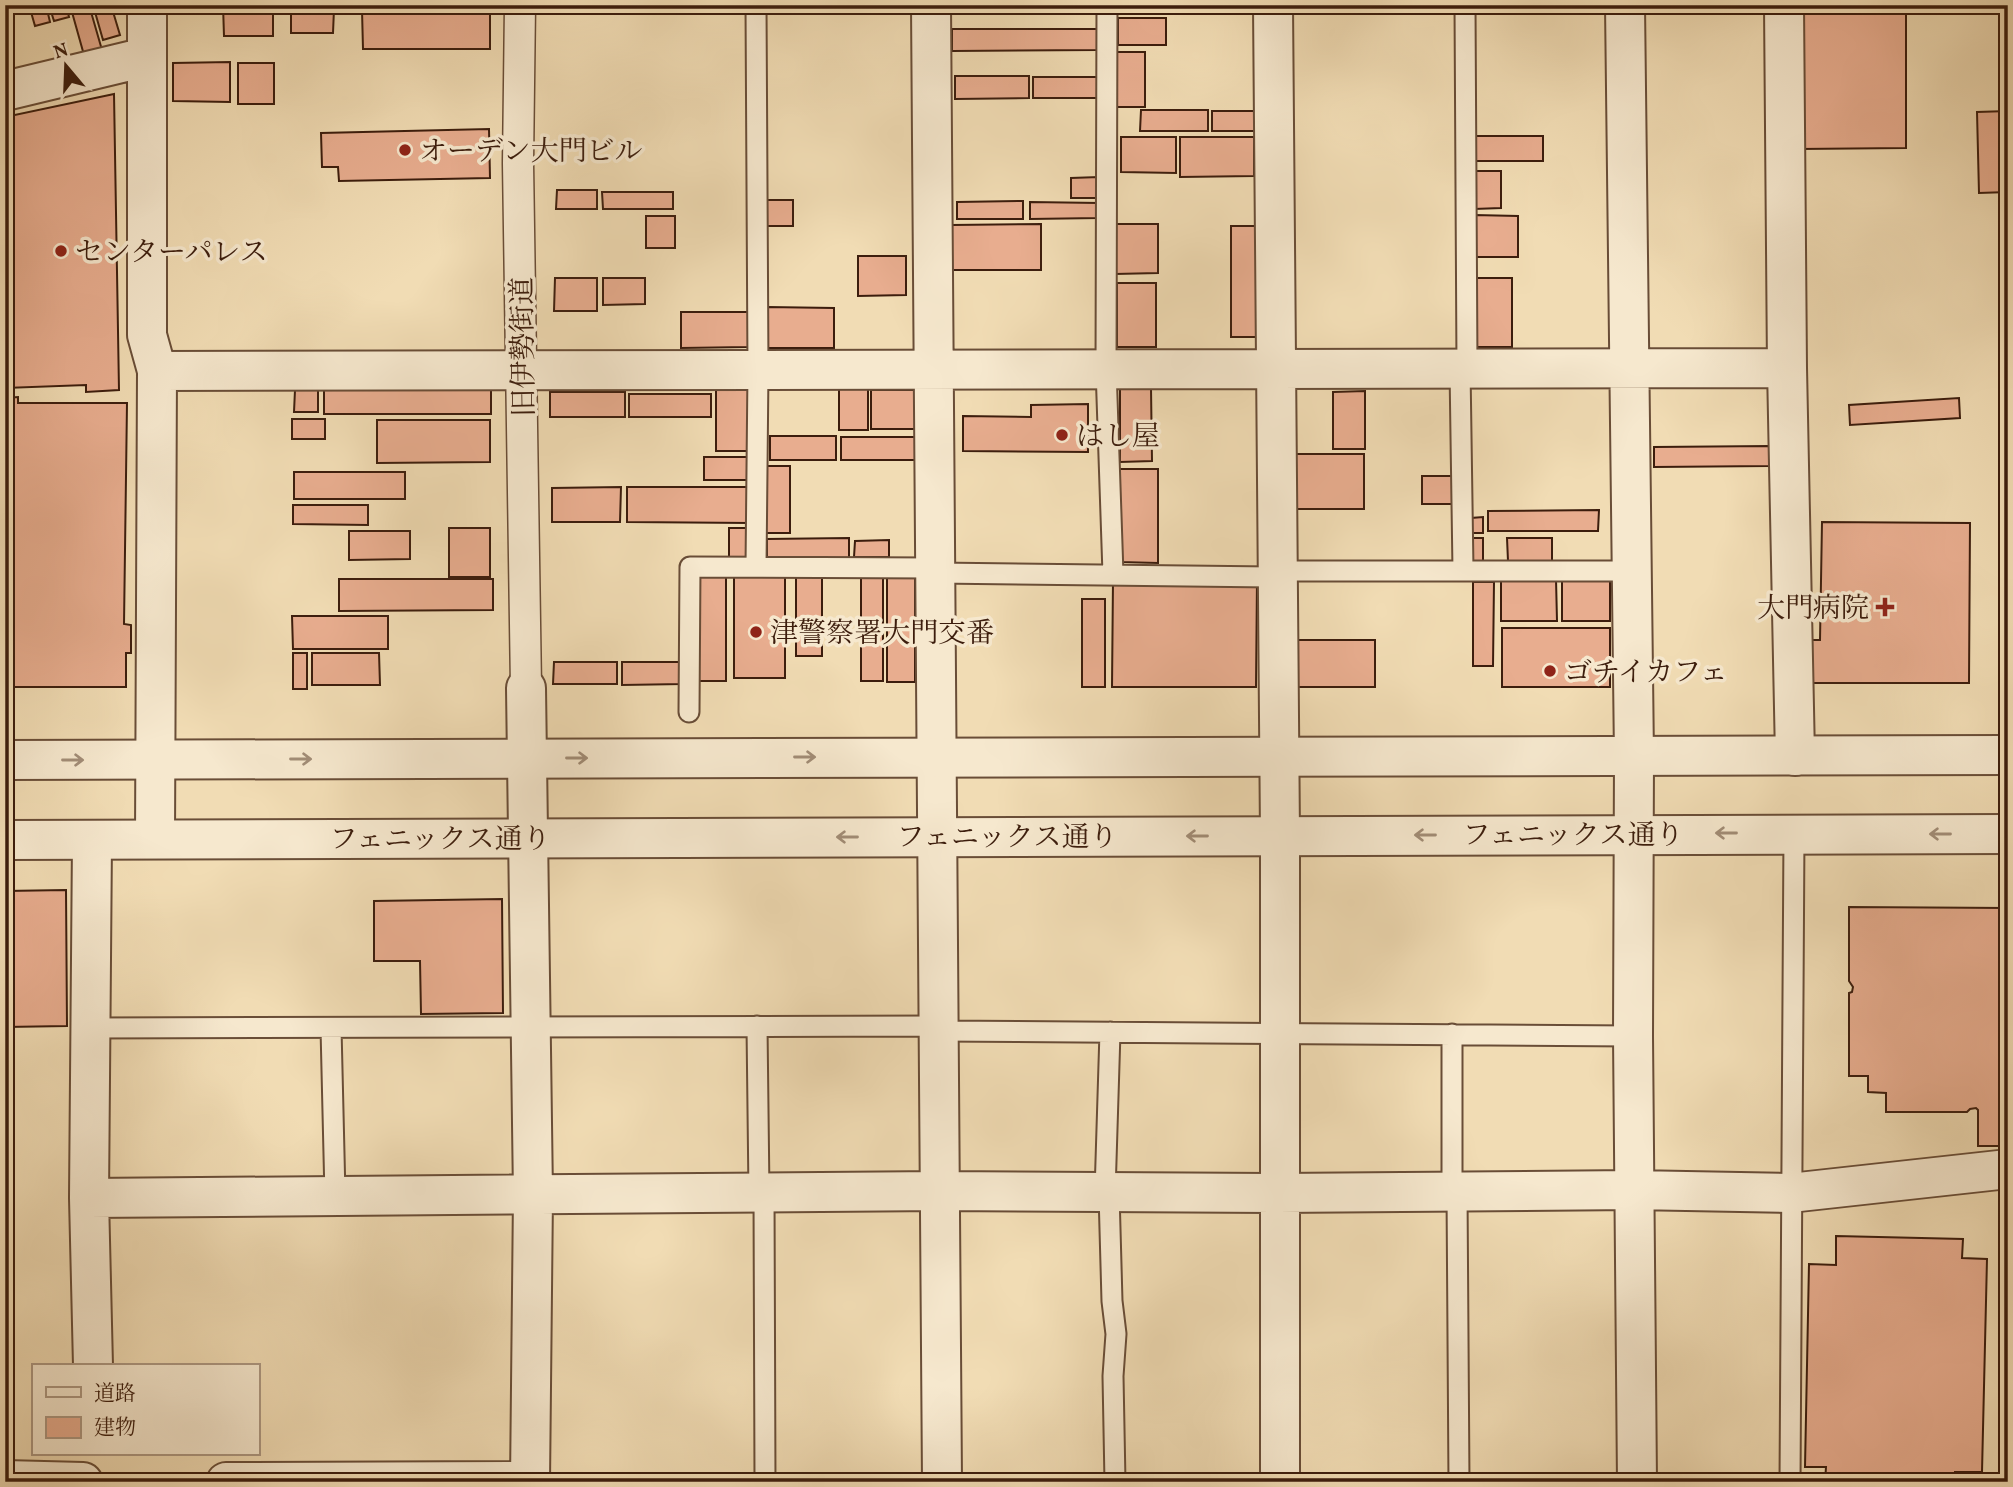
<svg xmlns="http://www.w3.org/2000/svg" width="2013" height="1487" viewBox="0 0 2013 1487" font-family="Vollkorn,'Noto Serif JP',serif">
<rect width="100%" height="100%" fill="#f1dcb4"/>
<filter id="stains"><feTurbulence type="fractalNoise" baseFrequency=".00286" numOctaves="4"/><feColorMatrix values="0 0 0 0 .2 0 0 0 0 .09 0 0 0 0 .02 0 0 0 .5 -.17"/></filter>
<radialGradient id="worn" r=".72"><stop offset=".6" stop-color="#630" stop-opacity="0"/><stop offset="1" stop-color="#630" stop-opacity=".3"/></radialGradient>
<!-- building -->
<path fill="#e8ad8f" stroke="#3c1d0d" stroke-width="2" d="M29,5H46L50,22L35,26Z
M49,5H66L69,17L54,21Z
M70,5H89L102,50L84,55Z
M93,5H111L120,35L103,40Z
M223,5H273V36H224Z
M1798,5H1906V148L1799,149Z
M291,9H334L333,33H291Z
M362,10H490V49H363Z
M1118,18H1166V45H1118Z
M952,29H1097V50L952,51Z
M1116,52H1145V107H1116Z
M230,62V102L173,101V63Z
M238,63H274V104H238Z
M955,76H1029V98L955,99Z
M1033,77H1100V98H1033Z
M114,94L119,390L86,392V385L5,388V117Z
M1141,110H1208V131H1140Z
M1212,111H1255V131H1212Z
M2008,111V192L1979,193L1977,112Z
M489,129L490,178L339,181L338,167H322L321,133Z
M1473,136H1543V161H1473Z
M1121,137H1176V173L1121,172Z
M1180,137H1254V176L1180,177Z
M1474,171H1501V208L1474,209Z
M1099,177V198H1071V178Z
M557,190H597V209H556Z
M602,192H673V209H603Z
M765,200H793V226H766Z
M1023,201V219H957V202Z
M1030,202L1099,203V218L1030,219Z
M1474,215L1518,216V257H1475Z
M646,216H675V248H646Z
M1041,224V270H951L952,225Z
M1114,224H1158V273L1115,274Z
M1231,226H1256V337H1231Z
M858,256H906V295L858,296Z
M555,278H597V311H554Z
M603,278H645V304L603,305Z
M1474,278H1512V347H1474Z
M1117,283H1156V347H1117Z
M767,307L834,308V348H767Z
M681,312H749V347L681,348Z
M1151,388L1152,461L1120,462V389Z
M716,389H750V451H716Z
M839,389H868V430H839Z
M295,390H318V412H294Z
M324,390H491V414H324Z
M871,390H915V429H871Z
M1365,391V449H1333V392Z
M550,392H625V417H550Z
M629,394H711V417H629Z
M18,397V403H127L124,624L131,625V653H126V687H5V398Z
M1959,398L1960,418L1850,425L1849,405Z
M1088,404V452L963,451V416L1031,417V405Z
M292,419H325V439H292Z
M377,420H490V462L377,463Z
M770,436H836V460H770Z
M841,437H915V460H841Z
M1769,446V466L1654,467V447Z
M1296,454H1364V509H1296Z
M704,457H751L750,480H704Z
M766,466H790V533H766Z
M1119,469H1158V563L1119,562Z
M294,472H405V499H294Z
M1422,476H1454V504H1422Z
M621,487L620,522H552V488Z
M627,487H750V523L627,522Z
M293,505H368V525L293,524Z
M1599,510L1598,531H1488V511Z
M1483,517V533H1472L1471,518Z
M1822,522L1970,523L1969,683H1806V640H1820Z
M449,528H490V577H449Z
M729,528H749V560H729Z
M349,531H410V559L349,560Z
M849,538V558H767V539Z
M1470,538H1483V563H1470Z
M1507,538H1552V561H1508Z
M889,540V557H854L855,541Z
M699,576H726V681H699Z
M822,576V656H796V577Z
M734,577H785V678H734Z
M861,577H883V681H861Z
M887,577L915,578V682H887Z
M339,579H493V610L339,611Z
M1501,579H1556L1557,621H1501Z
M1113,580H1257L1256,687H1112Z
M1610,580V621H1562V581Z
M1473,582H1494L1493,666H1473Z
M1082,599H1105V687H1082Z
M292,616H388V649H293Z
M1502,628H1610V687H1502Z
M1298,640H1375V687H1298Z
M293,653H307V689H293Z
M312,653H379L380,685H312Z
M554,662H617V684H553Z
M622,662H683V684L622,685Z
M66,890L67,1026L5,1027V891Z
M502,899L503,1013L421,1014L420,961H374V901Z
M1849,907L2008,908V1146H1978V1110L1976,1108L1970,1109L1967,1112H1886V1093L1868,1092V1076H1849V993L1852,992L1853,987L1849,981Z
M1836,1236L1963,1239L1962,1258L1987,1259L1982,1472H1955V1482H1825L1826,1467H1805L1809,1264L1836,1265Z"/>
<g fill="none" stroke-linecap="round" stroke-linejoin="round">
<!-- service casing -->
<g stroke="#694d37" stroke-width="23">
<path id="service" d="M1107,5L1106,368L1113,574
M1465,5L1467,368
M1460,369L1463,570
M756,567L758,370L756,5
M1277,571H1632
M936,573L1277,577
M689,712L690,567L935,568
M757,1026L759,1193
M91,1028L938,1026
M331,1028L335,1196
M938,1031L1633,1036
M1452,1192V1034
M1457,1192L1459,1482
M764,1193L765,1482
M1105,1193L1110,1032
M1109,1193L1112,1301L1116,1334L1113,1376L1115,1482
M1790,1482L1794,833"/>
</g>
<!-- pedestrian casing -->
<g stroke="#694d37" stroke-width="33">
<path id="pedestrian" d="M520,5L518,163L526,688"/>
</g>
<!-- minor casing -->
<g stroke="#694d37" stroke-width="42">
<path id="minor" d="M147,5V335L157,371L155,839
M931,5L942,1482
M1273,5L1280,835V1482
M1625,5L1634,757L1633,1036L1637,1482
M1784,5L1787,368L1795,756
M5,91L146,57
M157,371L1787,368
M526,688L533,1195L530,1482
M92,840L89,1198L93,1366
M89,1198L939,1191L1279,1193L1633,1190L1790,1193L2008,1169
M5,1480L83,1482
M226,1482L530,1481"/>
</g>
<!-- tertiary casing -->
<g stroke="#694d37" stroke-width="42">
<path id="tertiary" d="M5,760L2008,755
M5,840L2008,834"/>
</g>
<!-- service -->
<use href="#service" stroke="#f6e8ce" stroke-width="19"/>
<!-- pedestrian -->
<use href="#pedestrian" stroke="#f6e8ce" stroke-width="30"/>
<!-- minor -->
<use href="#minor" stroke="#f6e8ce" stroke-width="38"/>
<!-- tertiary -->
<use href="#tertiary" stroke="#f6e8ce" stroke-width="38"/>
</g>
<!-- one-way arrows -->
<defs><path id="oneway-shaft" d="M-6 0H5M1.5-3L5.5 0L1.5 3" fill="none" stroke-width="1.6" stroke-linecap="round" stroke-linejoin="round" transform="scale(1.75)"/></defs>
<g stroke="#a28d77">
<use href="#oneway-shaft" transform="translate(805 757)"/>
<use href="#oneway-shaft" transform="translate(577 758)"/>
<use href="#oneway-shaft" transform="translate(301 759)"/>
<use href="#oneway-shaft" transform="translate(73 760)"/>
<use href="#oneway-shaft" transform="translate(1726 833) rotate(180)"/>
<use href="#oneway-shaft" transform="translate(1940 834) rotate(-180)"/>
<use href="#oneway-shaft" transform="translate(1425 835) rotate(180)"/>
<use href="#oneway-shaft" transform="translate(1197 836) rotate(180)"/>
<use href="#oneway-shaft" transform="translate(847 837) rotate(180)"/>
</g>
<!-- markers -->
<g fill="#8f2418" stroke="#f6e8ce" stroke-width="2.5">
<circle cx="405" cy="150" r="7"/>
<circle cx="61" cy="251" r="7"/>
<circle cx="1062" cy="435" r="7"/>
<path d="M1881.5 596.5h7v7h7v7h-7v7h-7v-7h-7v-7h7z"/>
<circle cx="756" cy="632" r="7"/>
<circle cx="1550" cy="671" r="7"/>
</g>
<g text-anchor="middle" stroke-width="7" stroke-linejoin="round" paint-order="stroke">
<!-- poi labels -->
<g font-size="28" fill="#3c1d0d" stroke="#f6e8ce" text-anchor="start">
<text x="419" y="160">オーデン大門ビル</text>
<text x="75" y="261">センターパレス</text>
<text x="1076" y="445">はし屋</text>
<text x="1869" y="617" text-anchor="end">大門病院</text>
<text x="770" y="642">津警察署大門交番</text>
<text x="1564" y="681">ゴチイカフェ</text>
</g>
<!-- street labels -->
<g font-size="28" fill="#3c1d0d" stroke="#f6e8ce">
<text transform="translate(522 347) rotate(-91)" y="10">旧伊勢街道</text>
<text x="1573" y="844">フェニックス通り</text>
<text x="1007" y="846">フェニックス通り</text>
<text x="440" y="848">フェニックス通り</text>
</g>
</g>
<!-- margin -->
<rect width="2013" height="1487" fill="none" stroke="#f1dcb4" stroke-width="28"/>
<rect x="7" y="7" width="1999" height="1473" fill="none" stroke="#3c1d0d" stroke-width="3.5"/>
<rect x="14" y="14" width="1985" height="1459" fill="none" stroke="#3c1d0d" stroke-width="2"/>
<!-- legend -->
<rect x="32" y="1364" width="228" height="91" fill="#f6e8ce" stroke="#ac9781" stroke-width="2"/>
<rect x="46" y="1387" width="35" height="10" fill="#f6e8ce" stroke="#ac9781" stroke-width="2"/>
<text x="94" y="1400" font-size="21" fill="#3c1d0d">道路</text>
<rect x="46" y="1417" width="35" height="21" fill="#e8ad8f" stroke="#ac9781" stroke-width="2"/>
<text x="94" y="1434" font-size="21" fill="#3c1d0d">建物</text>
<!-- north arrow -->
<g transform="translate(66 66) rotate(341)" stroke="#f6e8ce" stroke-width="5" paint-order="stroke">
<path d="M0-5L12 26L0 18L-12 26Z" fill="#3c1d0d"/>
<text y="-10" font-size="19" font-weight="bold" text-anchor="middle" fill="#3c1d0d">N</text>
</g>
<rect width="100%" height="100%" filter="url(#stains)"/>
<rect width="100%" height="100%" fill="url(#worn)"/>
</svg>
